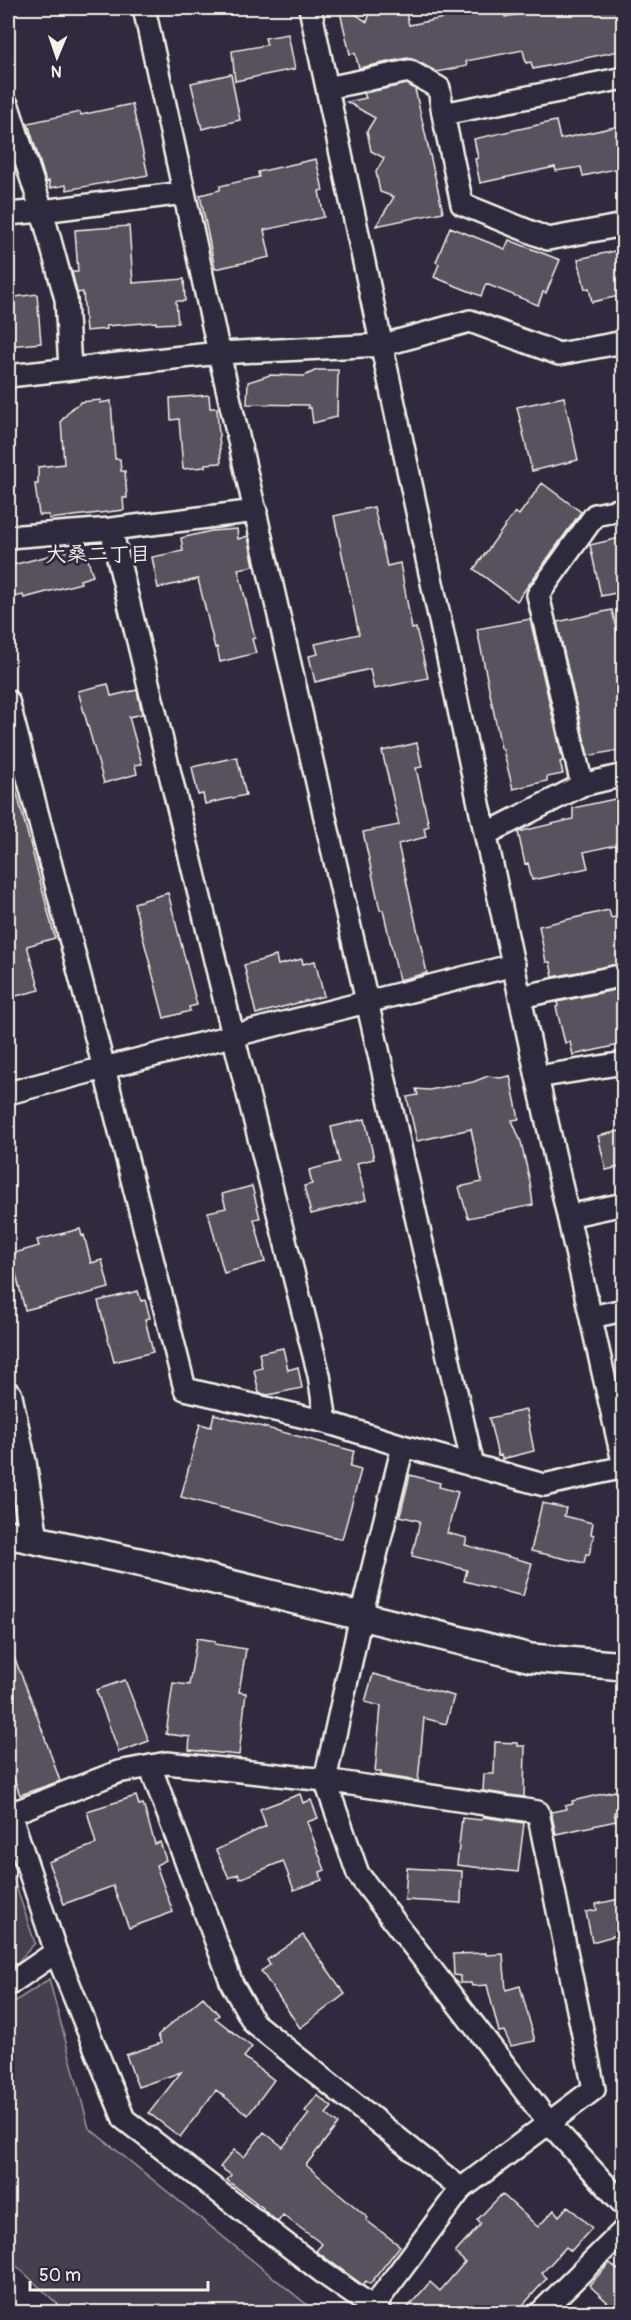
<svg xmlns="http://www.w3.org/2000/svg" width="631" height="2320" viewBox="0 0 631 2320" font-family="Pangolin,'Klee One',sans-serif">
<rect width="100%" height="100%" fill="#2f2a3d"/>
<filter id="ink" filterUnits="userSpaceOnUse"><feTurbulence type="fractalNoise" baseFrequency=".0167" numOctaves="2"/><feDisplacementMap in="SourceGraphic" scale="12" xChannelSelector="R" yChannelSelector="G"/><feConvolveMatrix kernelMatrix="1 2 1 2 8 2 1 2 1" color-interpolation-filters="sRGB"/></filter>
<g filter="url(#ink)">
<!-- green -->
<path fill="#454050" stroke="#9c989c" stroke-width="1.5" d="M8,1862L35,1943L8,1973Z
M49,1979L89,2128L316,2312H66L8,2258V2006Z"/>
<!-- building -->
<path fill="#56525f" stroke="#f4f1e8" stroke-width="1.5" d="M339,8H347L367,22L372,8H405L409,25L449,17L448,13L471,8L474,12L503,8L505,17L552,8H624V50L533,69L531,62L526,63L523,50L466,61L467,66L437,72L415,60L407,58L359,68L355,53L350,54Z
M288,34L295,69L235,81L232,51L267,45L265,38Z
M231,74L240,120L202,129L191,83Z
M407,84L415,89L443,212L376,226L394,197L380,192L376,172L384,158L371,151L367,131L375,118L347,102L366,98L364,93Z
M132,104L148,175L67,190L66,185L50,188L49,181L46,182L28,123L80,112L81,115Z
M556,121L560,139L624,125V167L583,176L581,167L556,171L555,167L480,183L475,159L478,158L474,139Z
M316,159L323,190L319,191L324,217L264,230L270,257L215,269L200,195L220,190V186L259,177L258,172Z
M129,226L133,283L184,279L185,301H176L178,323L156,324V322L106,326L107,329L86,331L83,292L77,293L72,272H78L75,230Z
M450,227L505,249L509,240L560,260L546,293L543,292L538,305L486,284L481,296L434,277L439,264L436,262Z
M624,249V295L592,302L589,288L585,289L578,259Z
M37,294L41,343L8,346V298Z
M317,370H338L337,417L313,423L311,408H308V405L247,404L248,382L270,375L304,376Z
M209,395L210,408H217L221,463L205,464V467L183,469L179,419L171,420L170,398Z
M564,397L578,460L532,471L517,407Z
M101,400L100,403L111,401L115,459H120L121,471H125L127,498H123L124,510L49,519V515H39L35,484H38V467L64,464L61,421L73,407L79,404L80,402Z
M542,483L581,512L517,601L474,569L515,512L519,515Z
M374,507L387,566L400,563L412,629L416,628L428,678L374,689L370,669L315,682L309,656L318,654L315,644L359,634L334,516Z
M237,529L238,539L248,536L254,566L238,569L255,638L252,639L256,653L220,662L217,647L215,648L198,579L158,588L152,557L183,551L181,538L211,531Z
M624,537V585L620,586L621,592L601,596L590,545Z
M84,547L93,576L80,580L81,583L24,598L23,595L8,598V566Z
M612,610L624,661V749L588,756L557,622Z
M530,619L563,761L560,762L563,774L547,777V781L513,789L503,750L501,748L477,629Z
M108,684L111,696L137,690L142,714L129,717L142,764L135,765L137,774L104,783L78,691Z
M417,743L422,767L416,768L429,826L424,828L426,837L398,844L427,973L399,980L383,910H380L363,832L399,825L382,751Z
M237,757L246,795L205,804L203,794L198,795L192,767Z
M14,782L55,938L27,946L40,990L8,998V783Z
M624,797V843L584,852L588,868L532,880L528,863L525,864L518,832L573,819V808Z
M168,893L197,1005L189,1007L190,1011L164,1018L134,903Z
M609,910L611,918L624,915V963L553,977L550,962H546L539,926Z
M276,956L278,965L302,959L303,964L315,961L324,996L256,1014L244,965Z
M624,988V1044L573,1055L570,1042L565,1043L556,1007L558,1006L557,1002Z
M488,1076L500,1078L510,1076L519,1119L512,1120L521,1142L530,1182L533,1205L468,1218L459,1187L482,1182L471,1129L417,1141L407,1097L418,1095L416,1089L429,1090L473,1082Z
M365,1119L374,1159L357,1163L366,1200L311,1214L304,1186L312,1184L309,1170L339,1162L331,1127Z
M624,1130V1166L606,1170L598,1136Z
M252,1186L260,1218L254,1219L265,1262L224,1273L208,1212L226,1208L222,1194Z
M80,1229L82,1236L84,1235L91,1263L102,1260L109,1288L25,1310L11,1254L39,1246L37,1240Z
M138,1291L141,1301L145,1300L150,1318L145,1319L153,1352L114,1362L98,1301Z
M283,1348L288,1370L298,1367L302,1388L268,1395L259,1393L254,1370L262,1368L259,1353Z
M526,1410L534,1451L502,1459L501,1455L498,1456L489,1418Z
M214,1414L354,1451L350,1467L361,1470L342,1539L181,1497L200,1424L211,1427Z
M410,1475L440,1483L439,1487L458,1492L447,1533L467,1538L465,1545L532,1563L523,1596L464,1581L467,1570L412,1556L420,1521L400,1516Z
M542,1503L566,1508L564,1516L593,1523L591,1534L594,1535L589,1555L586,1554L584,1563L531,1551Z
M197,1638L215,1641V1644L246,1649L239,1692L246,1693L239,1755L189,1750L190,1737L166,1734L173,1683L189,1685Z
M8,1642L33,1704L60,1781L20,1795L14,1779L8,1781Z
M373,1674L454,1696L446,1724L424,1718L418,1781L381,1775V1772H375L381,1706L365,1702Z
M125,1680L149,1741L119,1752L96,1690Z
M495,1742L518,1743V1746H525L524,1797L483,1791L484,1774H494Z
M624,1789V1810L614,1812L616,1821L556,1834L551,1812L566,1809L565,1806L573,1804L572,1801Z
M300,1794L303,1803L311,1800L318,1818L307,1822L325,1870L320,1872L322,1880L294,1890L283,1861L240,1879L238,1874L229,1878L216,1850L266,1826L260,1809Z
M136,1796L139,1805L143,1804L155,1844L160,1842L166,1860L156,1865L173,1912L129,1928L113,1886L64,1904L48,1862L96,1844L87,1811Z
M483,1817L524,1823L518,1872L457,1865L462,1818L482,1820Z
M407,1868L462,1871L461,1903L405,1900Z
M624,1898V1933L592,1942L586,1912L597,1910L596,1904Z
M303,1935L345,1994L300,2028L261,1971L270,1965L267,1960Z
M486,1953V1955L503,1954L506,1990L520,1986L535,2041L511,2046L504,2031L499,2032L487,1985L472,1986L471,1983H460V1976L454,1975L453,1954Z
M203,1997L219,2015L215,2018L252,2047L244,2057L274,2080L248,2115L216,2090L180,2137L149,2113L181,2072L138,2087L126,2055L161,2043L158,2035Z
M317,2095L332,2107L326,2114L338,2124L306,2165L368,2218L366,2220L400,2246L370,2284L366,2281L363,2285L316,2251L322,2244L283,2215L278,2222L262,2209L263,2208L227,2180L231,2175L220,2167L234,2150L244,2157L264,2132L283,2147L309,2114L305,2111Z
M502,2194L538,2227L554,2210L559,2216L568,2206L592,2228L571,2251L566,2247L542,2273L547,2278L516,2313H403L430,2282L440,2291L465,2262L455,2253L481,2224L477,2220Z
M610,2263L624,2275V2313H619L589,2285Z"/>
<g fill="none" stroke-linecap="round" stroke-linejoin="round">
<!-- minor casing -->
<g stroke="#f4f1e8" stroke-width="26">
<path id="minor" d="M310,8L537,1077L624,1466
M327,88L409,71L439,88L443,114L624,78
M8,106L42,211L66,299L70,369
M443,114L462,204L548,239L624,225
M8,214L42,211L184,193
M8,376L219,353L144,8
M111,529L256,511
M8,537L111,529L233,1035L319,1375L326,1422L403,1446L361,1616L325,1780L358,1874L549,2123L624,2205
M8,701L104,1068L8,1093
M582,785L624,775
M486,834L582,785L538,595L595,515L624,509
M520,997L624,975
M537,1077L624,1063
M568,1216L624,1204
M591,1317L624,1310
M326,1422L185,1389L104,1068L514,965
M403,1446L544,1485L624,1467
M473,1466L219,353L383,345L470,321L559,354L624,342
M150,1766L232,1984L254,2023L461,2189
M8,1807L56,1952
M10,1814L118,1772L167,1763L325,1780L538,1812L594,2089L461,2189L373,2307
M8,1985L56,1952L124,2119L326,2275L380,2312
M541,2312L624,2230"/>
</g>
<!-- tertiary casing -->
<g stroke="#f4f1e8" stroke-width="32">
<path id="tertiary" d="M8,1396L22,1462L34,1539
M8,1534L157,1566L531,1658L624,1666"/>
</g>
<!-- minor -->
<use href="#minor" stroke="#2f2a3d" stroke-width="21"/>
<!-- tertiary -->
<use href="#tertiary" stroke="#2f2a3d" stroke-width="27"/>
</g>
</g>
<g text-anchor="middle" stroke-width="6" stroke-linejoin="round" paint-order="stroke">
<!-- neighbourhood labels -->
<g font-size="21" font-weight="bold" fill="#f4f1e8" stroke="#2f2a3d">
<text x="98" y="561">大桑二丁目</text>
</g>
</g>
<!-- margin -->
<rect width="631" height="2320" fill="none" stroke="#2f2a3d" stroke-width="30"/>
<rect x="15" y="15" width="601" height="2290" fill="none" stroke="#f4f1e8" stroke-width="2" filter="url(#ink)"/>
<!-- north arrow -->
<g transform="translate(57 57) rotate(182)" stroke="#2f2a3d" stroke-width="4.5" paint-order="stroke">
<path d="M0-4.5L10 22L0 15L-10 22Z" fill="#f4f1e8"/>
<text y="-9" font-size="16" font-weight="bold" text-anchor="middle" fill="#f4f1e8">N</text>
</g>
<!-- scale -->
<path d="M30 2281v9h178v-9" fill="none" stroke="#f4f1e8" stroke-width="3"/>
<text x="39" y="2281" font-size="18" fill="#f4f1e8" stroke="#2f2a3d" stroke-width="4.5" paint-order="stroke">50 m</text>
</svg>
